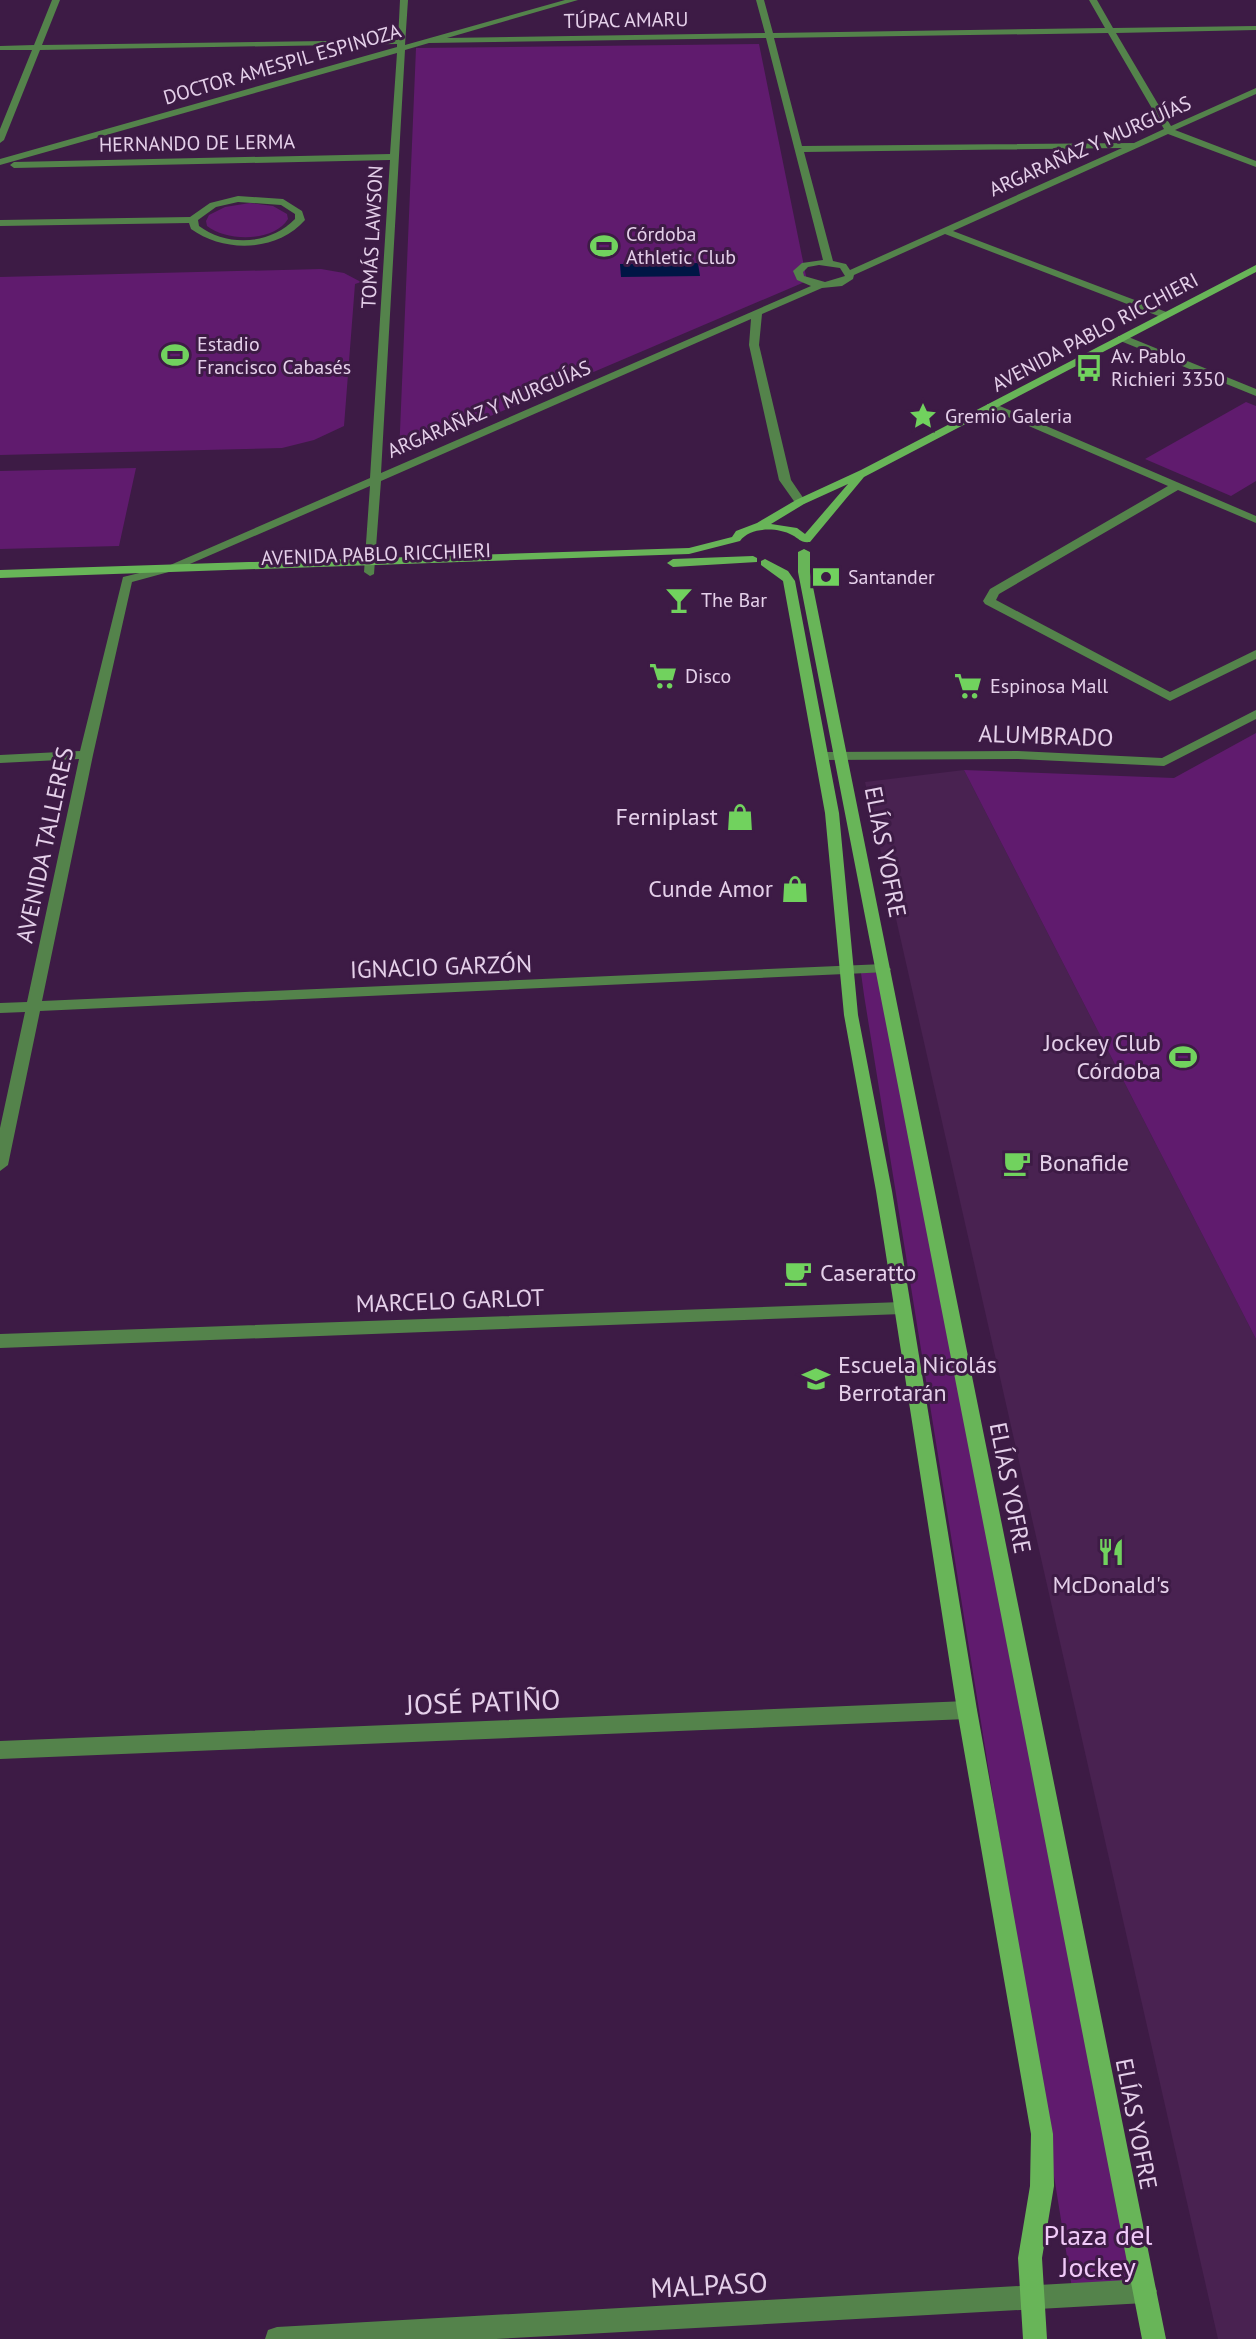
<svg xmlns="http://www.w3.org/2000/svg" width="1256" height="2339" viewBox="0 0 1256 2339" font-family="'PT Sans',sans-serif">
<rect width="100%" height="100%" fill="#3d1b45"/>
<!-- built -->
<path fill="#492251" d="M964,770L1256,1339V2339H1218L865,782Z"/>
<!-- green -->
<path fill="#601b6e" d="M759,44L807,281L399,455L416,48Z
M250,203L273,206L287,214L288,219C274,242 227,242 207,226L206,221L209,215L225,207Z
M321,269L344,273L361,282L355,284L344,426L314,440L282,448L0,455V277Z
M1246,402L1256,406V481L1231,496L1145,459Z
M136,468L119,546L0,549V471Z
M1256,733V1339L964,770L1174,778Z
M881,972L1138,2286L1072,2288L864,995L861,973Z"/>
<!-- water -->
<path fill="#001645" d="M698,263L700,276L621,277L620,264Z"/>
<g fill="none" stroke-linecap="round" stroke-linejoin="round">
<!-- street -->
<path fill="#54834b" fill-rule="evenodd" d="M52,0H60L42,45L398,40L400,0H408L405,45L565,0H578L447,38L765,33L756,0H764L773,33L1105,28L1089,0H1097L1113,28L1256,26V30L1116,33L1171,126L1256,88V94L1175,130L1256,161V167L1168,134L953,231L1169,313V317H1161L945,234L854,275L853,279L842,286L822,288L762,314L759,345L791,480L806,502L804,504H796L779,480L749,345L751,319L381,481L374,574L370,576L364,572L370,486L176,570L132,582L93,755L42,1001L884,964L891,969L889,972L40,1011L8,1165L0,1171V1128L25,1012L0,1013V1003L27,1002L79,759L0,763V755L80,751L123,577L168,566L370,478L390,160L14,168L10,165L14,162L390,154L397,53L0,165V159L397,47V44L40,50L4,140L0,143V129L32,50H0V46L34,45ZM1108,33L1164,129L1134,143L802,146L774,38ZM766,38L823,260L802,263L793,271L797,280L811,286L381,473L405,50L429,43ZM1122,148L850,270L846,264L833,261L804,152ZM819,265L840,268L845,276L825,282L804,276L803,272L808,267Z
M238,196L283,199L302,211L305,220C277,252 224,253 191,229L189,223L0,226V220L190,217L210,203ZM238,202L281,205L295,214V219C270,245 227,247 199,226L198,220L216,207Z
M1118,336H1126L1256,389V396L1118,340Z
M987,404H995L1256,516V523L1178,490L999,594L996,600L1170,692L1256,650V659L1170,701L985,604L983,601L990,589L1168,486L987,408Z
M1256,710V719L1164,766L1018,759L823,760L816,756L823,752L1018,751L1162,758Z
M902,1302L908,1303L910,1308L908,1313L902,1314L0,1348V1334Z
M967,1701L974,1704L977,1710L974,1716L967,1719L0,1759V1741Z
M1145,2279L1153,2283L1157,2291L1153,2299L1145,2303L496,2339H265L268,2330L277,2327Z"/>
<!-- secondary -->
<path fill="#68b558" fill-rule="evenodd" d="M1256,265V272L864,477L810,542C800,543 800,539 792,535C777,527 750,527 740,541L689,554L0,578V570L689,548L732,537L736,531L757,523L796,500L861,470ZM848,484L805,534L797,528L771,524L804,504Z
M804,549L810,552V572L1166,2339H1142L798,572V552Z
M753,556L757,558V562L673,567L667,563L673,559Z
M765,559L788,571L795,581L839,813L858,1015L892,1191L977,1710L1053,2134L1054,2186L1042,2258L1047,2339H1023L1018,2258L1030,2186L1031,2134L957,1710L876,1191L844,1015L825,813L783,581L761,565V561Z"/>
</g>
<!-- icons -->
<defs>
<g id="stadium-bare" transform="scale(2.16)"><path d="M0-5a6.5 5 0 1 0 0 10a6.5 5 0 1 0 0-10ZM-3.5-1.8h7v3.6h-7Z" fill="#71d25e" stroke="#3d1b45" stroke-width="2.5" paint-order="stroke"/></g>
<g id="bus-bare" transform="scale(2.16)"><path d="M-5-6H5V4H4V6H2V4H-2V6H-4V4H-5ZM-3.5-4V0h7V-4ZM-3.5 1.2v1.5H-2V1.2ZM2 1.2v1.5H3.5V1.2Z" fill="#71d25e" stroke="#3d1b45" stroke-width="2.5" paint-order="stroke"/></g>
<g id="sight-bare" transform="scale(2.16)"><path d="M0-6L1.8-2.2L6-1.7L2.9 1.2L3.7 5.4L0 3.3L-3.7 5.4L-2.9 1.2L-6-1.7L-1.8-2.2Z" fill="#71d25e" stroke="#3d1b45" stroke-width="2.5" paint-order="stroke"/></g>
<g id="bank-bare" transform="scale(2.16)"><path d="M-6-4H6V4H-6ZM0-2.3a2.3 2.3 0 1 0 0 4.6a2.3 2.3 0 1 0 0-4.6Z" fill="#71d25e" stroke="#3d1b45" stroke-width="2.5" paint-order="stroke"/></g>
<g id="bar-bare" transform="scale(2.16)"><path d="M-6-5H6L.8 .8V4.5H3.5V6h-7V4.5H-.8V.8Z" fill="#71d25e" stroke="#3d1b45" stroke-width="2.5" paint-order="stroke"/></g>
<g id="supermarket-bare" transform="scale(2.16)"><path d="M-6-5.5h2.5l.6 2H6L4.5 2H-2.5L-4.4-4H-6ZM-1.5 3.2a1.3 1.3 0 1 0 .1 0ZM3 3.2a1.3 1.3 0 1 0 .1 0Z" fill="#71d25e" stroke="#3d1b45" stroke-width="2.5" paint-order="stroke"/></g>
<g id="shop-bare" transform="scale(2.16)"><path d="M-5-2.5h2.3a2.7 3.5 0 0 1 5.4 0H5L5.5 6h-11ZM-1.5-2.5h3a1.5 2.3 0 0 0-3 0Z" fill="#71d25e" stroke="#3d1b45" stroke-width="2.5" paint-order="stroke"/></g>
<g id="cafe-bare" transform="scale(2.16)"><path d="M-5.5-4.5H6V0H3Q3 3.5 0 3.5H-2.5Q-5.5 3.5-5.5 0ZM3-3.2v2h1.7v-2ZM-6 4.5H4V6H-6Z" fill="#71d25e" stroke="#3d1b45" stroke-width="2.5" paint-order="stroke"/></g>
<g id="school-bare" transform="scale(2.16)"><path d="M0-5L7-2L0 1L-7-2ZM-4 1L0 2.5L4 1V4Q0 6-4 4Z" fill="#71d25e" stroke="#3d1b45" stroke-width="2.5" paint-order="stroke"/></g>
<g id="restaurant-bare" transform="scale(2.16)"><path d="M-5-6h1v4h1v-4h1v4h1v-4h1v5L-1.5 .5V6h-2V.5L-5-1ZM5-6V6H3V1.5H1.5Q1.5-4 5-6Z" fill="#71d25e" stroke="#3d1b45" stroke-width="2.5" paint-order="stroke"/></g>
</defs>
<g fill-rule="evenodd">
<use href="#stadium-bare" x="604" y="246"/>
<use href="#stadium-bare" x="175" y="355"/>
<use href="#bus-bare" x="1089" y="368"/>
<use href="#sight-bare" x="923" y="416"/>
<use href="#bank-bare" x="826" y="577"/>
<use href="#bar-bare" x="679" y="600"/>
<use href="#supermarket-bare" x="663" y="676"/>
<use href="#supermarket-bare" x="968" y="686"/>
<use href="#shop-bare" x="740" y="817"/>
<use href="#shop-bare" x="795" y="889"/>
<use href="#stadium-bare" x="1183" y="1057"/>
<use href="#cafe-bare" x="1017" y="1163"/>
<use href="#cafe-bare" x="798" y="1273"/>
<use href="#school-bare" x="816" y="1379"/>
<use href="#restaurant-bare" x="1111" y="1552"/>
</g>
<g text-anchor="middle" stroke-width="6" stroke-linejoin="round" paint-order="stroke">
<!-- far-street labels -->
<g font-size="20" fill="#e5d0ea" stroke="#3d1b45">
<text transform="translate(626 20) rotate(-1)" y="7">TÚPAC AMARU</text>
<text transform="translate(282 64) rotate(-16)" y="7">DOCTOR AMESPIL ESPINOZA</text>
<text transform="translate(197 143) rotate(-1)" y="7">HERNANDO DE LERMA</text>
<text transform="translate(1090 146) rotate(-24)" y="7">ARGARAÑAZ Y MURGUÍAS</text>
<text transform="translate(372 237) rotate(-87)" y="7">TOMÁS LAWSON</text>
<text transform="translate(1095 332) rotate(-28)" y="7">AVENIDA PABLO RICCHIERI</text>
<text transform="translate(489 409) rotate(-23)" y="7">ARGARAÑAZ Y MURGUÍAS</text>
<text transform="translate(376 554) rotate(-2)" y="7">AVENIDA PABLO RICCHIERI</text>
</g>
<!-- far-poi labels -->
<g font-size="20" fill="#e5d0ea" stroke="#3d1b45" text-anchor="start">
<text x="626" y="241">Córdoba<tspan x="626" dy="23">Athletic Club</tspan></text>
<text x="197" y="351">Estadio<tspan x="197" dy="23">Francisco Cabasés</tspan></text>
<text x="1111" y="363">Av. Pablo<tspan x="1111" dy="23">Richieri 3350</tspan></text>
<text x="945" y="423">Gremio Galeria</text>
<text x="848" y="584">Santander</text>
<text x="701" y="607">The Bar</text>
<text x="685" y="683">Disco</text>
<text x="990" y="693">Espinosa Mall</text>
</g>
<!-- street labels -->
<g font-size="24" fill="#e5d0ea" stroke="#3d1b45">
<text transform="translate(1046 736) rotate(2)" y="8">ALUMBRADO</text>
<text transform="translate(45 845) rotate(-78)" y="8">AVENIDA TALLERES</text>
<text transform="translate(885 852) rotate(79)" y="8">ELÍAS YOFRE</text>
<text transform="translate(441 967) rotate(-2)" y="8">IGNACIO GARZÓN</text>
<text transform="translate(450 1301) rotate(-2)" y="8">MARCELO GARLOT</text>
<text transform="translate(1010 1488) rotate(79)" y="8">ELÍAS YOFRE</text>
<text transform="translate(1136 2124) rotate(79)" y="8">ELÍAS YOFRE</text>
</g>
<!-- poi labels -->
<g font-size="24" fill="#e5d0ea" stroke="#3d1b45" text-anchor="end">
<text x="718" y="825">Ferniplast</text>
<text x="773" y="897">Cunde Amor</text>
<text x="1161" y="1051">Jockey Club<tspan x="1161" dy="28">Córdoba</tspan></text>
<text x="1039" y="1171" text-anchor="start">Bonafide</text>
<text x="820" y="1281" text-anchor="start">Caseratto</text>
<text x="838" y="1373" text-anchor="start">Escuela Nicolás<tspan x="838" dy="28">Berrotarán</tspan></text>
<text x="1111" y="1593" text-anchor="middle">McDonald's</text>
</g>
<!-- near-street labels -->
<g font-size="28" fill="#e5d0ea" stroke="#3d1b45">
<text transform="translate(483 1702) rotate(-2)" y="10">JOSÉ PATIÑO</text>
<text transform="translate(709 2285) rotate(-3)" y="10">MALPASO</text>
</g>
<!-- near-park labels -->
<g font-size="28" fill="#f1caf9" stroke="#3d1b45">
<text x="1098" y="2245">Plaza del<tspan x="1098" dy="32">Jockey</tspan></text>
</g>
</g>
</svg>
